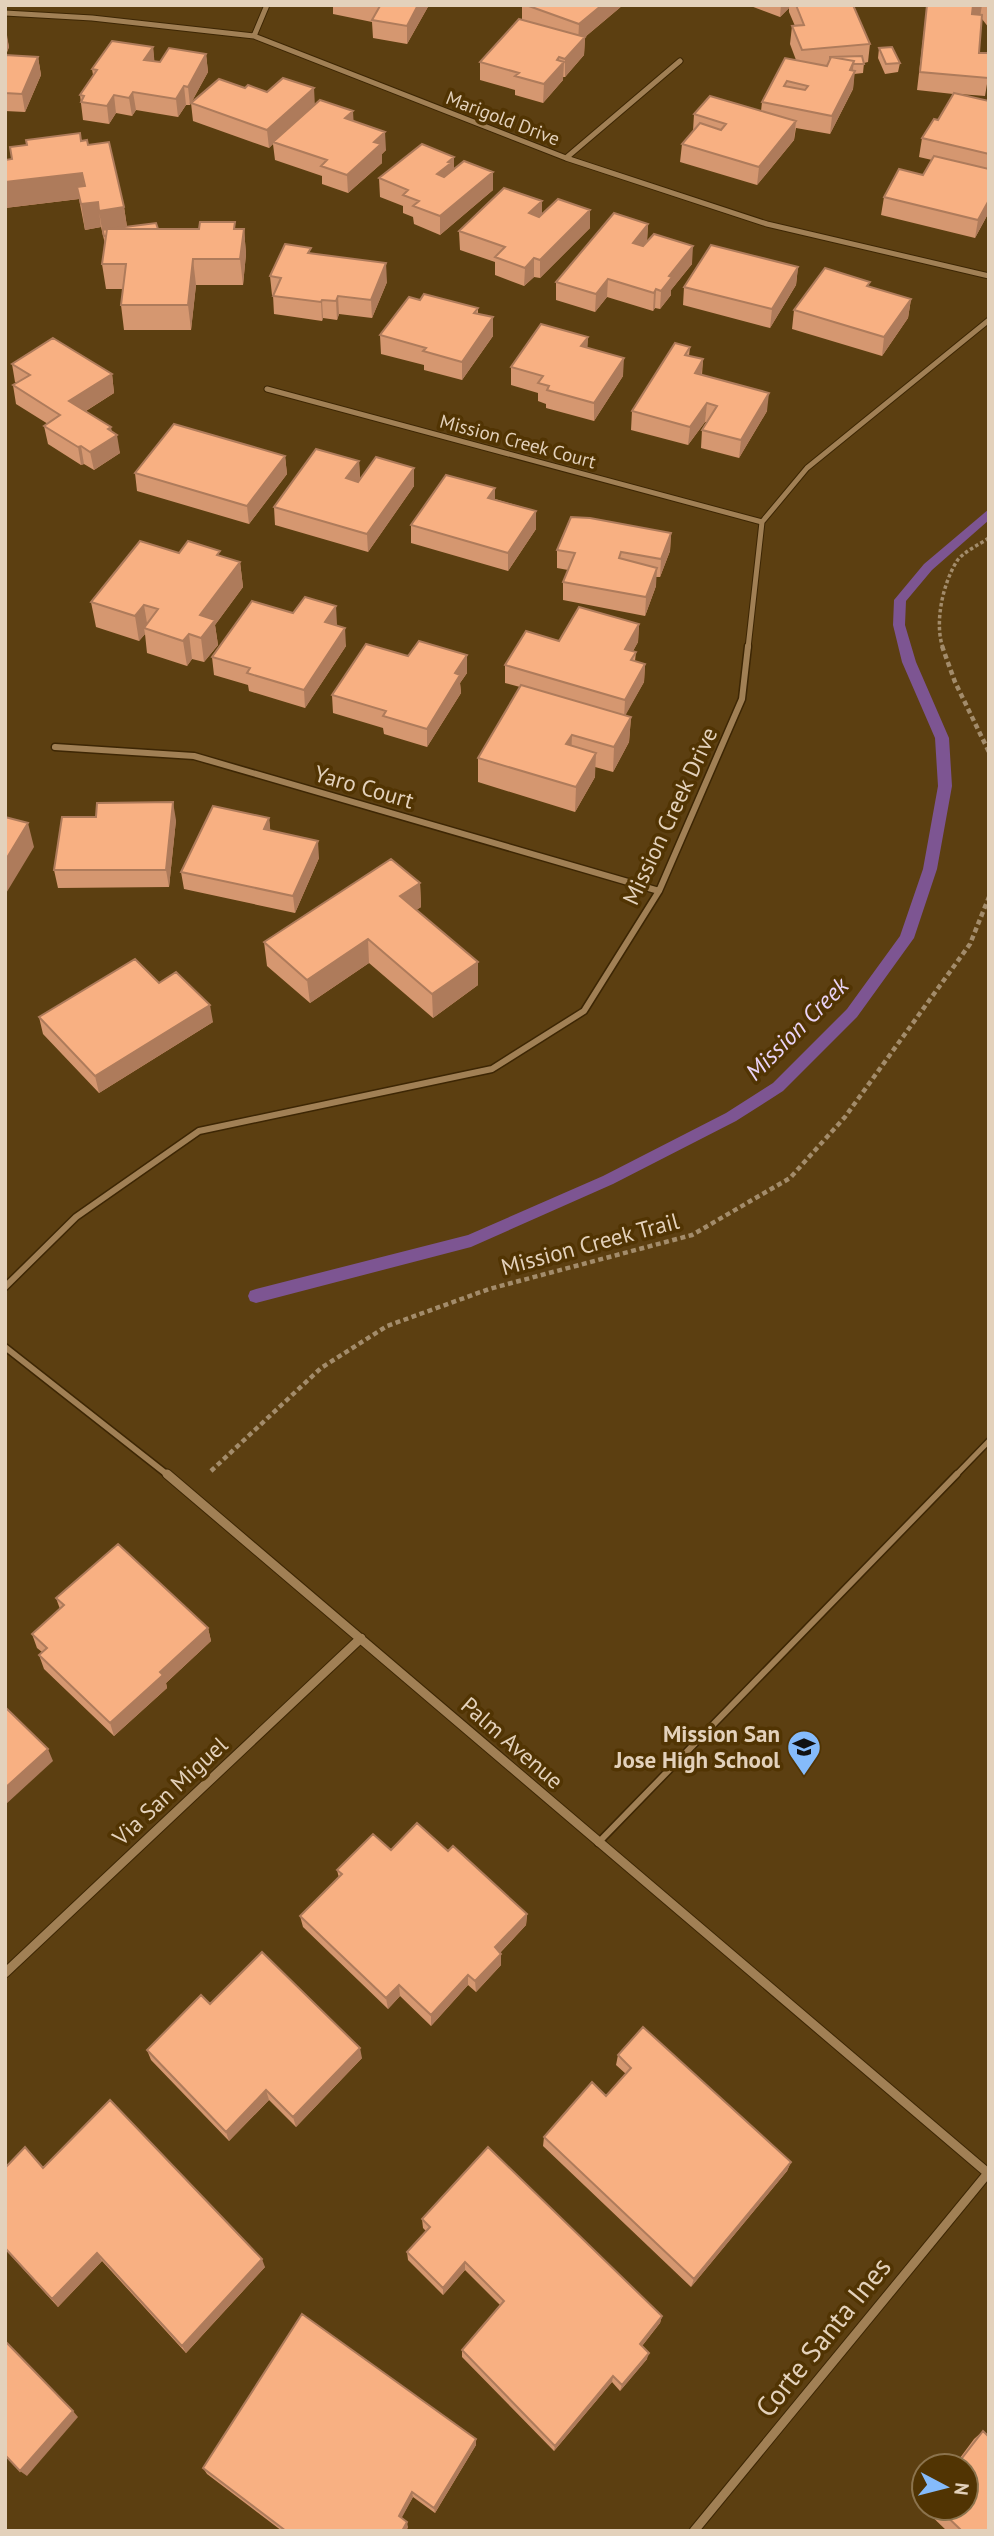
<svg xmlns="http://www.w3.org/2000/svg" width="994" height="2536" viewBox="0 0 994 2536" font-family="'PT Sans',sans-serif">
<rect width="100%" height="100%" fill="#5c3f11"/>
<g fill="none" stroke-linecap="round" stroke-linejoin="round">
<!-- stream -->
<path fill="#7d5592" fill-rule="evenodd" d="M989,509V520L932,570L906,601L905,625L916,662L949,738L952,786L937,869L914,938L857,1017L783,1091L736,1121L613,1184L471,1247L256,1303L250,1301L248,1296L250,1291L256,1289L468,1235L603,1176L726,1113L773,1083L847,1009L900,936L923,869L938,786L935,738L902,662L893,625L894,600L924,564Z"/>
<!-- lane-far1 casing -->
<g stroke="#3d2604" stroke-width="8">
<path id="lane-far1" d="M955,1476L989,1441"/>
</g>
<!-- lane casing -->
<g stroke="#3d2604" stroke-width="9">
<path id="lane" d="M598,1843L957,1474"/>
</g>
<!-- street-far2 casing -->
<g stroke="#3d2604" stroke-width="7">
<path id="street-far2" d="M5,13L92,18L254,36L566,158L767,224L989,276
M254,36L267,5
M566,158L680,61
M267,389L762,522
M748,648L762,522L807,468L989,320"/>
</g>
<!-- street-far1 casing -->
<g stroke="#3d2604" stroke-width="9">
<path id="street-far1" d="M55,747L194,756L659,891
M5,1287L76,1217L199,1131L492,1069L584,1011L659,891L742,699L748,646
M5,1347L169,1476"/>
</g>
<!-- street casing -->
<g stroke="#3d2604" stroke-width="11">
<path id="street" d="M167,1474L989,2174
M5,1973L361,1638
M694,2531L988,2173"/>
</g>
<!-- path-far1 -->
<path stroke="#a38c6b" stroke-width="3.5" stroke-dasharray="3.5 2.5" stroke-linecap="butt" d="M943,648C934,623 943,583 957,561C963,552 980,544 989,538"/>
<!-- path -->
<path stroke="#a38c6b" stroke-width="4.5" stroke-dasharray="5 3.5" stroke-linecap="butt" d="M942,646L955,682L989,752
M211,1471L321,1368L387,1326L489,1289L692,1235L790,1178L845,1117L970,944L989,897"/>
<!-- lane-far1 -->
<use href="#lane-far1" stroke="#a18055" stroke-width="5"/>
<!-- lane -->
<use href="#lane" stroke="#a18055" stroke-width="6"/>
<!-- street-far2 -->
<use href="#street-far2" stroke="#a18055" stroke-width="5"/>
<!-- street-far1 -->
<use href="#street-far1" stroke="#a18055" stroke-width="6"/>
<!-- street -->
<use href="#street" stroke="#a18055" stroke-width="9"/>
</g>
<!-- wall -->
<path fill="#d59770" d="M333,5H429L407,44L373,38L372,22L333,14Z
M522,5H623L585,37L584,55L565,77H563V80L543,103L515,95V90L480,80V62L522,20Z
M748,5H853L870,44L868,62L864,63L863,73L854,74L853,89L830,134L796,128L794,140L757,185L680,162L682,144L693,131L694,114L761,111L762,102L796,60L790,44L792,26H795L789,12V8L780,17Z
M927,5H989V28L982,19L979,53L988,78L985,96L959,94L989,101V212L975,238L881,215L884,197L923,175L932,160L919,157L922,138L938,120L953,94L917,90Z
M5,29L9,47L6,55L38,57L41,75L25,112L5,111Z
M153,47L154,61L160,62L206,54L208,72L191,103L245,88L267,92L315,105L353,121L386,150L382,154V163L348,193L322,184V176L275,160L273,144L269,148L193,121L191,103L190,105H186L178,117L136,110L132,116L116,113L109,124L83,120L80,95L93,75L92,69Z
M879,48L900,63L898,72L885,74L878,58Z
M81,141L88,145L124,207L127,227L158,229H244L246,254L243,285H196L191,330H124L121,305L123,289H106L102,264L105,244L101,227L85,230L79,199L5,208L12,159Z
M454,168L493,190L440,235L414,224L413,217L403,213V206L380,197L379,178Z
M542,215L590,228L540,278L534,277L524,286L495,275V262L460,250L459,231Z
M648,224L647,241L692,264L671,290V295L660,309L655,308L653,311L607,297L595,312L556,300V282Z
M311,254L387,282L372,318L339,314L337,320L323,318L322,321L274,314L273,295H272L270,276Z
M798,267L796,285L770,328L683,305L684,287Z
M869,287L911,299L908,318L882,356L792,329L794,310Z
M420,300L478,308V314L493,336L462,380L424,370V365L381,354L380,335Z
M588,337L587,348L623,376L594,421L546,408V404L538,401V393L511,385V367Z
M690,347L689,356L703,359L702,375L767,411L739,458L701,448L702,430L707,422H705L688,445L631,430L632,411Z
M12,364L112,374L114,393L86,411L112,432L120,453L94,470L84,464L81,465L48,444L44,426L48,424L16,404L13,385L17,383L15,382Z
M285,456L287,474L249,524L137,491L135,473Z
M359,461L360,479L414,486L368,552L275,525L274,507Z
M495,488V499L536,511V529L508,571L411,543V525Z
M671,533L670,551L660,577H656V586L645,616L563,600V582L568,570L557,568V550Z
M179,553L221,556L240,562L243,587L215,625L218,645L204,662L192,659L187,666L147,653L145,634L139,641L96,627L91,602Z
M293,613L337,624L336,625L346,646L305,708L249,691L248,685L214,675L212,657Z
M639,624L638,642L633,651L636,652L635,661L645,664L644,682L625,715L631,717L629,742L613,772L595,767V777L575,812L478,782V758L520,687L505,683V665L559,641Z
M467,655V673L460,683L461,693L427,747L384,734L383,728L333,713L332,695L408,656Z
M269,818L270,830L319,858L295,913L184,889L181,872Z
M176,820L169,887L58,888L54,870Z
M420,883L421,907L416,910L478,985L433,1018L369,963L310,1003L267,966L264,942Z
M159,983L213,1022L99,1093L43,1034L39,1017Z
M56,1598L208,1628L211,1641L166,1683L167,1688L114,1736L44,1669L39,1655L42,1652L37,1648L32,1634L60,1609Z
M391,1850L448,1851L527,1914L526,1925L500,1953L501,1954V1965L476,1992L468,1985L431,2026L400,1996L388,2009L303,1927L300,1916L339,1878L337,1870Z
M210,2004L362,2058L296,2127L269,2100L229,2141L151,2060L147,2050Z
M618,2055L791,2162L787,2171L691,2287L543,2146L544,2137L606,2096L626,2074L616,2065Z
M5,2168H43L265,2267L186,2353L102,2261L58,2307L5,2249Z
M422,2219L662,2316L660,2323L642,2346L647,2359L620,2391L612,2382L554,2451L462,2357V2350L500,2305L465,2270L443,2295L408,2260L407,2252L426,2231L423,2228Z
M983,2431L989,2531H947L922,2507L924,2505V2508H966V2466H954L974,2439Z
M476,2439V2445L435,2513L413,2497L401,2518L408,2527L406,2531H282L207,2474L203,2468Z"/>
<!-- shaded-wall -->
<path fill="#ae7b5b" d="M418,5H429L407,44V26Z
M602,5H623L585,37L584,55L565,77V59L578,43L579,24Z
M781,5H790L789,8L780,17Z
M971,5H982L980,17L969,19Z
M6,29L9,47L5,56V31Z
M153,47L155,66L144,60Z
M206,54L208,72L190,105L188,87Z
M38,57L41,75L25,112L22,94Z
M559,57V68L564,62L563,80L543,103L544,84Z
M854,61L852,77L855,71L853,89L830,134L832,116Z
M184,86L186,105L178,117L176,99Z
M314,88L315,107L273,142V144L269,148L267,130Z
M133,92L136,110L132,116L129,98Z
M114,95L116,113L109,124L107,106Z
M353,111L354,129L345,118Z
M796,121L794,140L757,185L759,167Z
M385,132L386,150L382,154V163L348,193L347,175L374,142Z
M454,157V175L451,181L437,174Z
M493,172V190L440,235V216Z
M82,173L86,198L77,187L79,199L5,208V182Z
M989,200V212L975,238L978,220Z
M542,201V219L529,213Z
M98,202L101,227L85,230L81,204Z
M124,207L128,233L103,236L99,211Z
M590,210V228L540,278V260Z
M648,224L647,242L632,261L633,243Z
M244,229L246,254L243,285L240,259Z
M693,246L692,264L671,290V295L660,309L661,291L669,276Z
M534,258V277L524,286L525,268Z
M193,259L196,285L191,330L188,305Z
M386,263L387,282L372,318L371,300Z
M798,267L796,285L770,328L772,309Z
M608,279L607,297L595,312L596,294Z
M656,289L655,308L653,311L654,293Z
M338,296L339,314L337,320L336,301Z
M911,299L908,318L882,356L884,337Z
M322,300L323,318L322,321L321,302Z
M493,317V336L462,380V362Z
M588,337L587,355L581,346Z
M624,358L623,376L594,421V403Z
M703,359L701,378L695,373Z
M112,374L114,393L73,419L69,401Z
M769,393L767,411L739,458L741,440Z
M707,403L705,422L688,445L690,427Z
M111,427L113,437L117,435L120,453L94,470L90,452L108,429Z
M81,446L84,464L81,465L78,447Z
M285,456L287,474L249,524L247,506Z
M359,461L360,479L347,496L346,478Z
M414,468V486L368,552L367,534Z
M495,488V507L488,498Z
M536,511V529L508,571V553Z
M671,533L670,551L660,577L661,559Z
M240,562L243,587L215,625L218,645L204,662L201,638L200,615Z
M657,568L656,586L645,616L646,597Z
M144,605L148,629L144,628L145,634L139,641L135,616Z
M336,606L337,624L326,640L325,622Z
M639,624L638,642L624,667L625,649Z
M345,628L346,646L305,708L304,690Z
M189,634L192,659L187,666L183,641Z
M467,655V673L460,683L461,693L427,747V729L455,673Z
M645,664L644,682L624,718L625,700Z
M631,717L629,742L613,772L614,747Z
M572,735L571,759L566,744Z
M596,753L595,777L575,812L576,787Z
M173,802L176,820L169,887L166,870Z
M269,818L271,836L264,829Z
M28,823L34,847L5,895V861Z
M318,841L319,858L295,913L293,896Z
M420,883L421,907L401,920L400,896Z
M368,939L369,963L310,1003L307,980Z
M478,962V985L433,1018L432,994Z
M210,1005L213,1022L99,1093L95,1076Z
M208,1628L211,1641L166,1683L167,1688L114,1736L110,1723L160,1672Z
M48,1749L53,1761L5,1805V1788Z
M527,1914L526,1925L495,1958V1947Z
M501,1954V1965L476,1992L475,1981Z
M468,1975V1985L431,2026V2015Z
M399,1985L400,1996L388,2009L386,1998Z
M360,2048L362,2058L296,2127L293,2117Z
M266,2090L269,2100L229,2141L226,2132Z
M791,2162L787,2171L691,2287L694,2279Z
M97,2253L102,2261L58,2307L52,2299Z
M262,2259L265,2267L186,2353L182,2346Z
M465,2262V2270L443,2295V2288Z
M662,2316L660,2323L638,2351L640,2344Z
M649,2353L647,2359L620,2391L622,2385Z
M613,2376L612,2382L554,2451L555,2446Z
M73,2411L78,2417L27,2476L20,2471Z
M476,2439V2445L435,2513L434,2508Z
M412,2492L413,2497L400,2521L399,2516Z
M407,2522L408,2527L406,2531H402Z"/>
<!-- building -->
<path fill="#f8b082" stroke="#ae7b5b" stroke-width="2" fill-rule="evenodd" d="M376,5H418L407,26L372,20L380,6Z
M526,5H602L579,24Z
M796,5H853L870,44L802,50L792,26L804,25Z
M927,5H973L972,14L982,15L979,53H989L988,78L920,72Z
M519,19L585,37L565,59L559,57L557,60L564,62L544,84L515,76L519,73L480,62Z
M112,41L153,47L144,60L160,62L169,48L206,54L188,87L184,86L176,99L133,92L129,98L114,95L107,106L81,102L84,96L80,95L97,70L92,69Z
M892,47L900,63L886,64L879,48Z
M5,55L38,57L22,94L5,93Z
M862,56L864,64H853L854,61L831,57L830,59V57Z
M831,57L854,61L850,70L855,71L832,116L762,102L785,58L827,66ZM787,81L808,86L805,90L784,86Z
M283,78L314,88L267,130L191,103L219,79L245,88L248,85L267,92Z
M954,93L989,101V154L922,138L934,119L938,120Z
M710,96L796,121L759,167L682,144L700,123L721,130L726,124L694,114Z
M320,100L353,111L345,118L385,132L374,142L381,144L347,175L321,166L327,160L273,142Z
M80,133L81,141L87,140L88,145L109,142L124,207L99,211L98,202L81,204L77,187L85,186L82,173L5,182V160L12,159L10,147L27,145L26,140Z
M422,144L454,157L448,162L451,163L437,174L444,177L464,161L493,172L440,216L413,206L419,201L403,195L408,190L379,178Z
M934,156L989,169V200L978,220L884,197L899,169L923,175Z
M504,188L542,201L529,213L539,217L558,199L590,210L540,260L534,258L525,268L495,257L505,247L459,231Z
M614,213L648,224L633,243L643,246L654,234L693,246L669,276L672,277L661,291L656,289L654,293L608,279L596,294L556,282Z
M200,222H235L234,229H244L240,259H193L188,305H121L126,264H102L107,229H199Z
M156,223L158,229H109Z
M107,229L106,236H104L103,230Z
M285,244L311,248L308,253L386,263L371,300L338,296L336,301L322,300L321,302L273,296L281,278L270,276Z
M711,245L798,267L772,309L684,287Z
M825,268L870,282L867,286L911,299L884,337L794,310Z
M424,294L478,308L474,313L493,317L462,362L423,351L426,348L380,335L409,297L420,300Z
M541,324L588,337L581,346L624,358L594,403L547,390L549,386L538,383L543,376L511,367Z
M53,338L112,374L69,401L111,427L108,429L117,435L90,452L81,446L78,447L44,426L60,415L13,385L30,375L12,364Z
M675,343L690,347L685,355L703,359L695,373L769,393L741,440L702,430L717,406L707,403L690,427L632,411Z
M174,424L285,456L247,506L135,473Z
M316,449L359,461L346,478L358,482L376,457L414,468L367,534L274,507Z
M446,475L495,488L488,498L536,511L508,553L411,525Z
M571,517L590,518L671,533L661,559L621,552L619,558L657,568L646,597L563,582L575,553L557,550Z
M140,541L179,553L188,541L220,551L217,555L240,562L200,615L215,620L201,638L189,634L183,641L144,628L158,609L144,605L135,616L91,602Z
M305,597L336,606L325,622L345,628L304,690L247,673L250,668L212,657L252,601L293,613Z
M579,607L639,624L625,649L636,652L631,660L645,664L625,700L505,665L526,631L559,641Z
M419,641L467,655L455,673L460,675L427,729L383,716L386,711L332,695L366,644L408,656Z
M521,685L631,717L614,747L572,735L566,744L596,753L576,787L478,758Z
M173,802L166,870H54L62,817H96L97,803Z
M213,806L269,818L264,829L318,841L293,896L181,872Z
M5,817L28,823L5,861Z
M391,859L420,883L400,896L478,962L432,994L368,939L307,980L264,942Z
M135,959L159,983L176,972L210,1005L95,1076L39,1017Z
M118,1544L208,1628L160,1672L163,1675L110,1723L39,1655L47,1648L32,1634L64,1605L56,1598Z
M5,1707L48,1749L5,1788Z
M417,1823L448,1851L453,1846L527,1914L495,1947L501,1954L475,1981L468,1975L431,2015L399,1985L386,1998L300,1916L342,1874L337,1870L373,1834L391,1850Z
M262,1952L360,2048L293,2117L266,2090L226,2132L147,2050L201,1995L210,2004Z
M643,2027L791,2162L694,2279L544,2137L592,2082L606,2096L631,2068L618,2055Z
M110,2100L262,2259L182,2346L97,2253L52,2299L5,2248V2168L25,2147L43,2168Z
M488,2147L662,2316L640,2344L649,2353L622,2385L613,2376L555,2446L462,2350L504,2301L465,2262L443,2288L407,2252L430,2227L422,2219Z
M302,2314L476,2439L434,2508L412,2492L399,2516L407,2522L402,2531H286L203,2468Z
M5,2341L73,2411L20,2471L5,2455Z
M983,2431L989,2437V2531H962L938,2508H966V2466H956Z"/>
<!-- icons -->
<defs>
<g id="school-pin" transform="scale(1.75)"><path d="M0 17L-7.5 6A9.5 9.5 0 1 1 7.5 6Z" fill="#85bbfb" stroke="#513403"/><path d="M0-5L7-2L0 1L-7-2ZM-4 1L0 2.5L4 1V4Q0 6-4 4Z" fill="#111"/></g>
</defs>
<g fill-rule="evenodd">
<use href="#school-pin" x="804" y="1747"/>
</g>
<g text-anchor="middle" stroke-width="7" stroke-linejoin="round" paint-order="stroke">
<!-- far-street labels -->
<g font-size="19" fill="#e3d1bb" stroke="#513403">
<text transform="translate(503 118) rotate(21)" y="7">Marigold Drive</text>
<text transform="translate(518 441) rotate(15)" y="7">Mission Creek Court</text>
</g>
<!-- street labels -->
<g font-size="23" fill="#e3d1bb" stroke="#513403">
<text transform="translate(364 787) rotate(16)" y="8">Yaro Court</text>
<text transform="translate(670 816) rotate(-65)" y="8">Mission Creek Drive</text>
<text transform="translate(590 1244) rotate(-15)" y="8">Mission Creek Trail</text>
<text transform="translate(512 1743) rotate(41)" y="8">Palm Avenue</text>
<text transform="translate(170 1791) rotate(-43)" y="8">Via San Miguel</text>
</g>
<!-- poi labels -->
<g font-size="23" font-weight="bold" fill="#e3d1bb" stroke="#513403" text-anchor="end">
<text x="780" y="1742">Mission San<tspan x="780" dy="26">Jose High School</tspan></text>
</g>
<!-- water labels -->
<g font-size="24" font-style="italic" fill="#ead4f7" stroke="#513403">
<text transform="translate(797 1029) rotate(-45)" y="8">Mission Creek</text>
</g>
<!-- near-street labels -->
<g font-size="28" fill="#e3d1bb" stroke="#513403">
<text transform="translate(823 2337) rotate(-51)" y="10">Corte Santa Ines</text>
</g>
</g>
<!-- border -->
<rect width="994" height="2536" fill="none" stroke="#e3d1bb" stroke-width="14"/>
<!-- north arrow -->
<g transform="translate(945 2487) rotate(97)"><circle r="33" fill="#513403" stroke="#8b734d" stroke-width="2"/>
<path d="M0-5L12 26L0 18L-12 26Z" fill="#85bbfb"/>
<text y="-10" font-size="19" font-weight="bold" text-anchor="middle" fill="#e3d1bb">N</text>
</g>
</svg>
